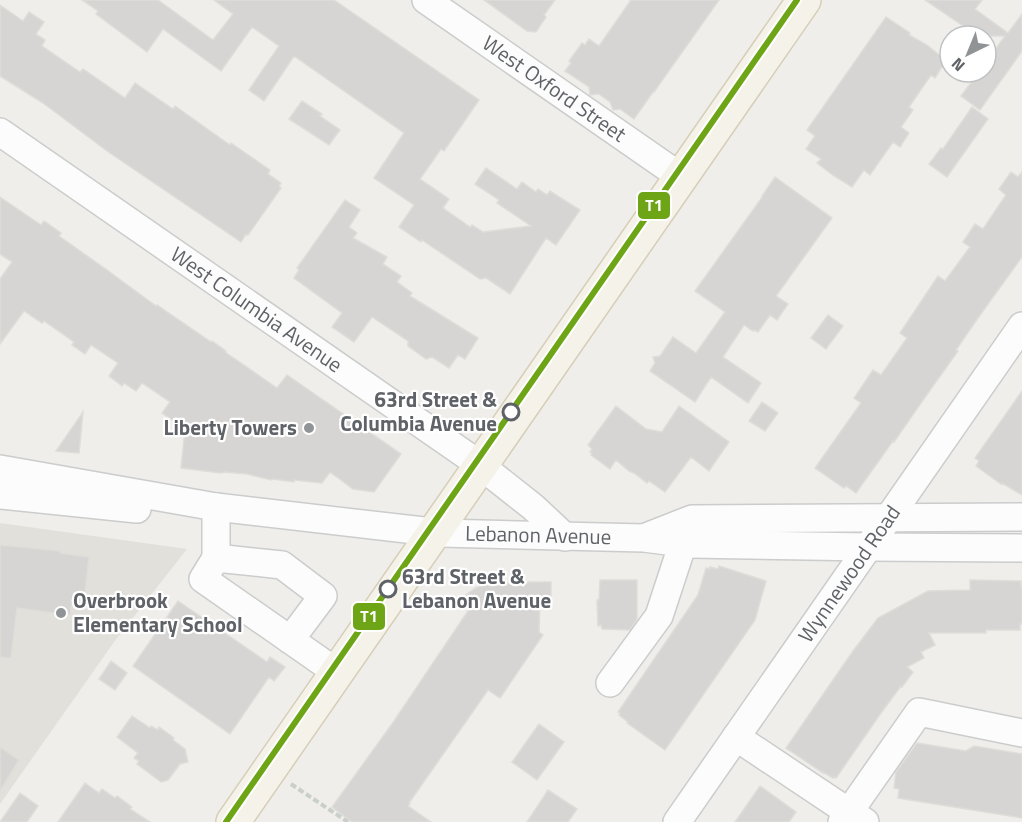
<svg xmlns="http://www.w3.org/2000/svg" width="1022" height="822" viewBox="0 0 1022 822" font-family="'Titillium Web',sans-serif">
<rect width="100%" height="100%" fill="#efeeea"/>
<!-- education -->
<path fill="#e2e0da" d="M0,523L187,549L114,642L0,804Z"/>
<!-- building -->
<path fill="#d6d5d3" stroke="#deddd9" stroke-width="1.5" d="M82,0H158L213,40L233,14L214,0H334L479,100L444,151L441,149L420,179L449,199L443,208L470,227L472,225L483,232L531,226L497,203L499,200L475,184L486,168L517,189L522,182L536,192L538,189L547,195L550,191L580,210L556,245L546,238L510,294L486,278L480,279L422,240L421,242L399,227L414,205L374,178L404,133L294,56L264,101L249,90L279,46L252,27L221,71L163,29L147,52L96,14L98,11Z
M484,0H555L544,15L546,17L536,32L527,31Z
M631,0H719L654,92H653L634,119L620,109L613,110L610,102L599,94L590,95L589,87L565,71L571,63L569,61L582,43L585,45L589,39L599,46Z
M925,0H982L975,9L1008,33L1022,14V51L980,110L961,96L979,72H986V62L1005,36H978Z
M0,5L23,21L29,12L44,22L36,34L45,40L42,46L80,72L83,69L125,98L135,83L173,109L175,106L230,145L231,143L270,170L268,174L281,183L279,186L281,188L248,235L246,234L241,242L107,151L43,103L0,76Z
M886,17L910,33L909,35L927,45L943,58L942,59L945,62L935,78L931,75L909,107L913,110L901,127L909,133L900,147L893,142L870,175L864,170L852,187L834,176L817,163L821,159L806,149L815,136L807,130Z
M302,101L322,114L320,116L340,130L329,145L289,119Z
M972,107L988,119L947,177L929,164L941,148L943,149Z
M1011,172L1018,177L1022,172V257L978,318L956,350L958,351L921,403L894,442L893,441L856,493L846,486L844,488L815,468L861,403L854,398L873,370L881,375L907,338L900,333L938,276L945,281L970,247L963,242L975,224L983,229L1006,195L999,189Z
M775,177L832,218L776,296L788,304L777,320L770,315L758,332L754,330L753,331L744,325L723,357L761,383L748,403L711,377L695,402L650,371L655,363L653,357L660,356L673,337L696,353L725,312L695,291L763,196H762Z
M0,197L41,225L44,221L61,233L59,236L107,270L156,306L157,305L211,342L212,341L226,351L225,352L277,388L287,375L401,454L374,492L353,489L330,472L322,483L294,480V482L273,479L271,480L247,474L224,472L221,473L181,468L185,429L162,413L170,402L142,383L136,391L124,383L122,386L109,376L118,363L91,345L85,354L72,345L74,342L44,321L42,323L24,311L0,344V279L12,262L0,254Z
M345,200L360,210L349,227L357,233L353,238L387,257L383,264L401,276L397,282L412,293L410,296L478,338L465,359L458,355L449,368L432,357L426,359L408,346V341L372,317L354,342L332,327L342,313L294,278L299,270L297,268Z
M828,315L843,326L826,349L811,338Z
M1022,391V495L1002,483L1001,484L976,466L979,461L975,458Z
M762,402L778,413L765,431L749,421Z
M616,406L646,429L662,432L679,406L729,442L709,471L691,457L665,492L649,481L647,483L634,473L629,471L616,460L610,469L591,455L592,453L590,452L592,449L588,445Z
M83,412L79,453L56,451Z
M0,545L60,551V553L89,557L84,601L72,600L70,615L17,608L11,658L0,657Z
M719,566L766,581L755,620L665,750L627,723L628,722L619,715L620,713L618,712L698,595L706,568L710,569V567L718,569Z
M600,580H637V619L630,630L602,629L601,625L598,626L597,600H599Z
M970,580L1021,581V588H1022V624H1020V630H986V633H929L935,645L921,652L924,658L907,667L913,672L902,687L901,686L881,713L836,778L834,777L833,778L823,772V773L786,748L853,651L878,618L928,591L970,590Z
M528,582H551V599H540L539,632L543,635L500,698L488,690L409,803L410,804L408,806L431,822H352L332,807L392,724L472,605L462,598L474,589L482,585L490,584L528,583Z
M178,601L267,662L270,657L285,667L274,681L269,677L230,734L133,666Z
M111,661L127,673L115,690L99,679Z
M132,716L150,728L151,726L158,730L159,727L174,738L173,740L185,749L188,762L180,764L168,780L161,782L137,764L139,761L134,758L138,753L117,737Z
M539,724L564,742L537,780L512,762Z
M917,743L966,751L974,746L1022,754V818L898,798L899,789L894,788L896,772Z
M0,747L19,760L0,791Z
M85,783L99,793L102,789L115,798L117,796L132,807L130,809L150,822H58Z
M760,786L796,812L789,822H735Z
M548,790L577,809L568,822H527Z
M20,793L38,806L27,822H0Z"/>
<g fill="none" stroke-linecap="round" stroke-linejoin="round">
<!-- minor casing -->
<g stroke="#cbcccc" stroke-width="30">
<g id="minor">
<path id="s1" d="M426,0L681,177"/>
<path id="s2" d="M0,132L476,462L533,507L565,537"/>
<path id="s3" d="M0,469L216,507L441,533L644,538L690,544L868,547L1022,548"/>
<path d="M0,495L137,509"/>
<path d="M646,537L692,519L1022,517"/>
<path d="M216,558V507"/>
<path d="M290,640L323,596L282,565L216,558L203,579L332,669L337,672"/>
<path d="M610,683L659,616L683,543"/>
<path d="M736,737L841,807L865,822"/>
<path id="s4" d="M677,822L1022,326"/>
<path d="M842,822L919,712L1022,733"/>
</g>
</g>
<!-- major casing -->
<g stroke="#d7ceb8" stroke-width="36">
<path id="major" d="M233,822L804,0"/>
</g>
<!-- path -->
<path stroke="#cacfcc" stroke-width="4" stroke-dasharray="6 3" stroke-linecap="butt" d="M291,784L348,822"/>
<!-- minor -->
<use href="#minor" stroke="#fdfcfc" stroke-width="27"/>
<!-- major -->
<use href="#major" stroke="#f4f2e9" stroke-width="33"/>
<!-- tram-1 casing -->
<g stroke="#fff" stroke-width="10">
<path id="tram-1" d="M226,822L797,0"/>
</g>
<!-- tram-1 -->
<use href="#tram-1" stroke="#6ea516" stroke-width="6"/>
</g>
<!-- markers -->
<g fill="#fff" stroke="#5f6368" stroke-width="3">
<circle cx="511" cy="412" r="8"/>
<circle cx="388" cy="589" r="8"/>
</g>
<g fill="#919496" stroke="#fff" stroke-width="2">
<circle cx="309" cy="428" r="6"/>
<circle cx="61" cy="613" r="6"/>
</g>
<g text-anchor="middle" stroke-width="4.5" stroke-linejoin="round" paint-order="stroke">
<!-- street labels -->
<g font-size="21" fill="#5f6368" stroke="#fff">
<text dy="7" stroke="none"><textPath href="#s1" startOffset="156">West Oxford Street</textPath></text>
<text dy="7" stroke="none"><textPath href="#s2" startOffset="312">West Columbia Avenue</textPath></text>
<text dy="7" stroke="none"><textPath href="#s3" startOffset="543">Lebanon Avenue</textPath></text>
<text dy="7" stroke="none"><textPath href="#s4" startOffset="302">Wynnewood Road</textPath></text>
</g>
<!-- stop labels -->
<g font-size="21" font-weight="bold" fill="#5f6368" stroke="#fff" text-anchor="end">
<text x="497" y="407">63rd Street &amp;<tspan x="497" dy="24">Columbia Avenue</tspan></text>
<text x="402" y="584" text-anchor="start">63rd Street &amp;<tspan x="402" dy="24">Lebanon Avenue</tspan></text>
</g>
<!-- poi labels -->
<g font-size="21" font-weight="bold" fill="#5f6368" stroke="#fff" text-anchor="end">
<text x="297" y="435">Liberty Towers</text>
<text x="73" y="608" text-anchor="start">Overbrook<tspan x="73" dy="24">Elementary School</tspan></text>
</g>
</g>
<g stroke="#fff" stroke-width="2">
<rect x="637" y="191" width="34" height="29" rx="6" fill="#6ea516"/>
<rect x="352" y="602" width="34" height="29" rx="6" fill="#6ea516"/>
</g>
<g font-size="16" text-anchor="middle" font-weight="bold" fill="#fff">
<text x="654" y="211">T1</text>
<text x="369" y="622">T1</text>
</g>
<!-- north arrow -->
<g transform="translate(968 54) rotate(223)"><circle r="28" fill="#ffffff" stroke="#bfc1c3" stroke-width="1.5"/>
<path d="M0-4.5L10 22L0 15L-10 22Z" fill="#919496"/>
<text y="-9" font-size="16" font-weight="bold" text-anchor="middle" fill="#5f6368">N</text>
</g>
</svg>
